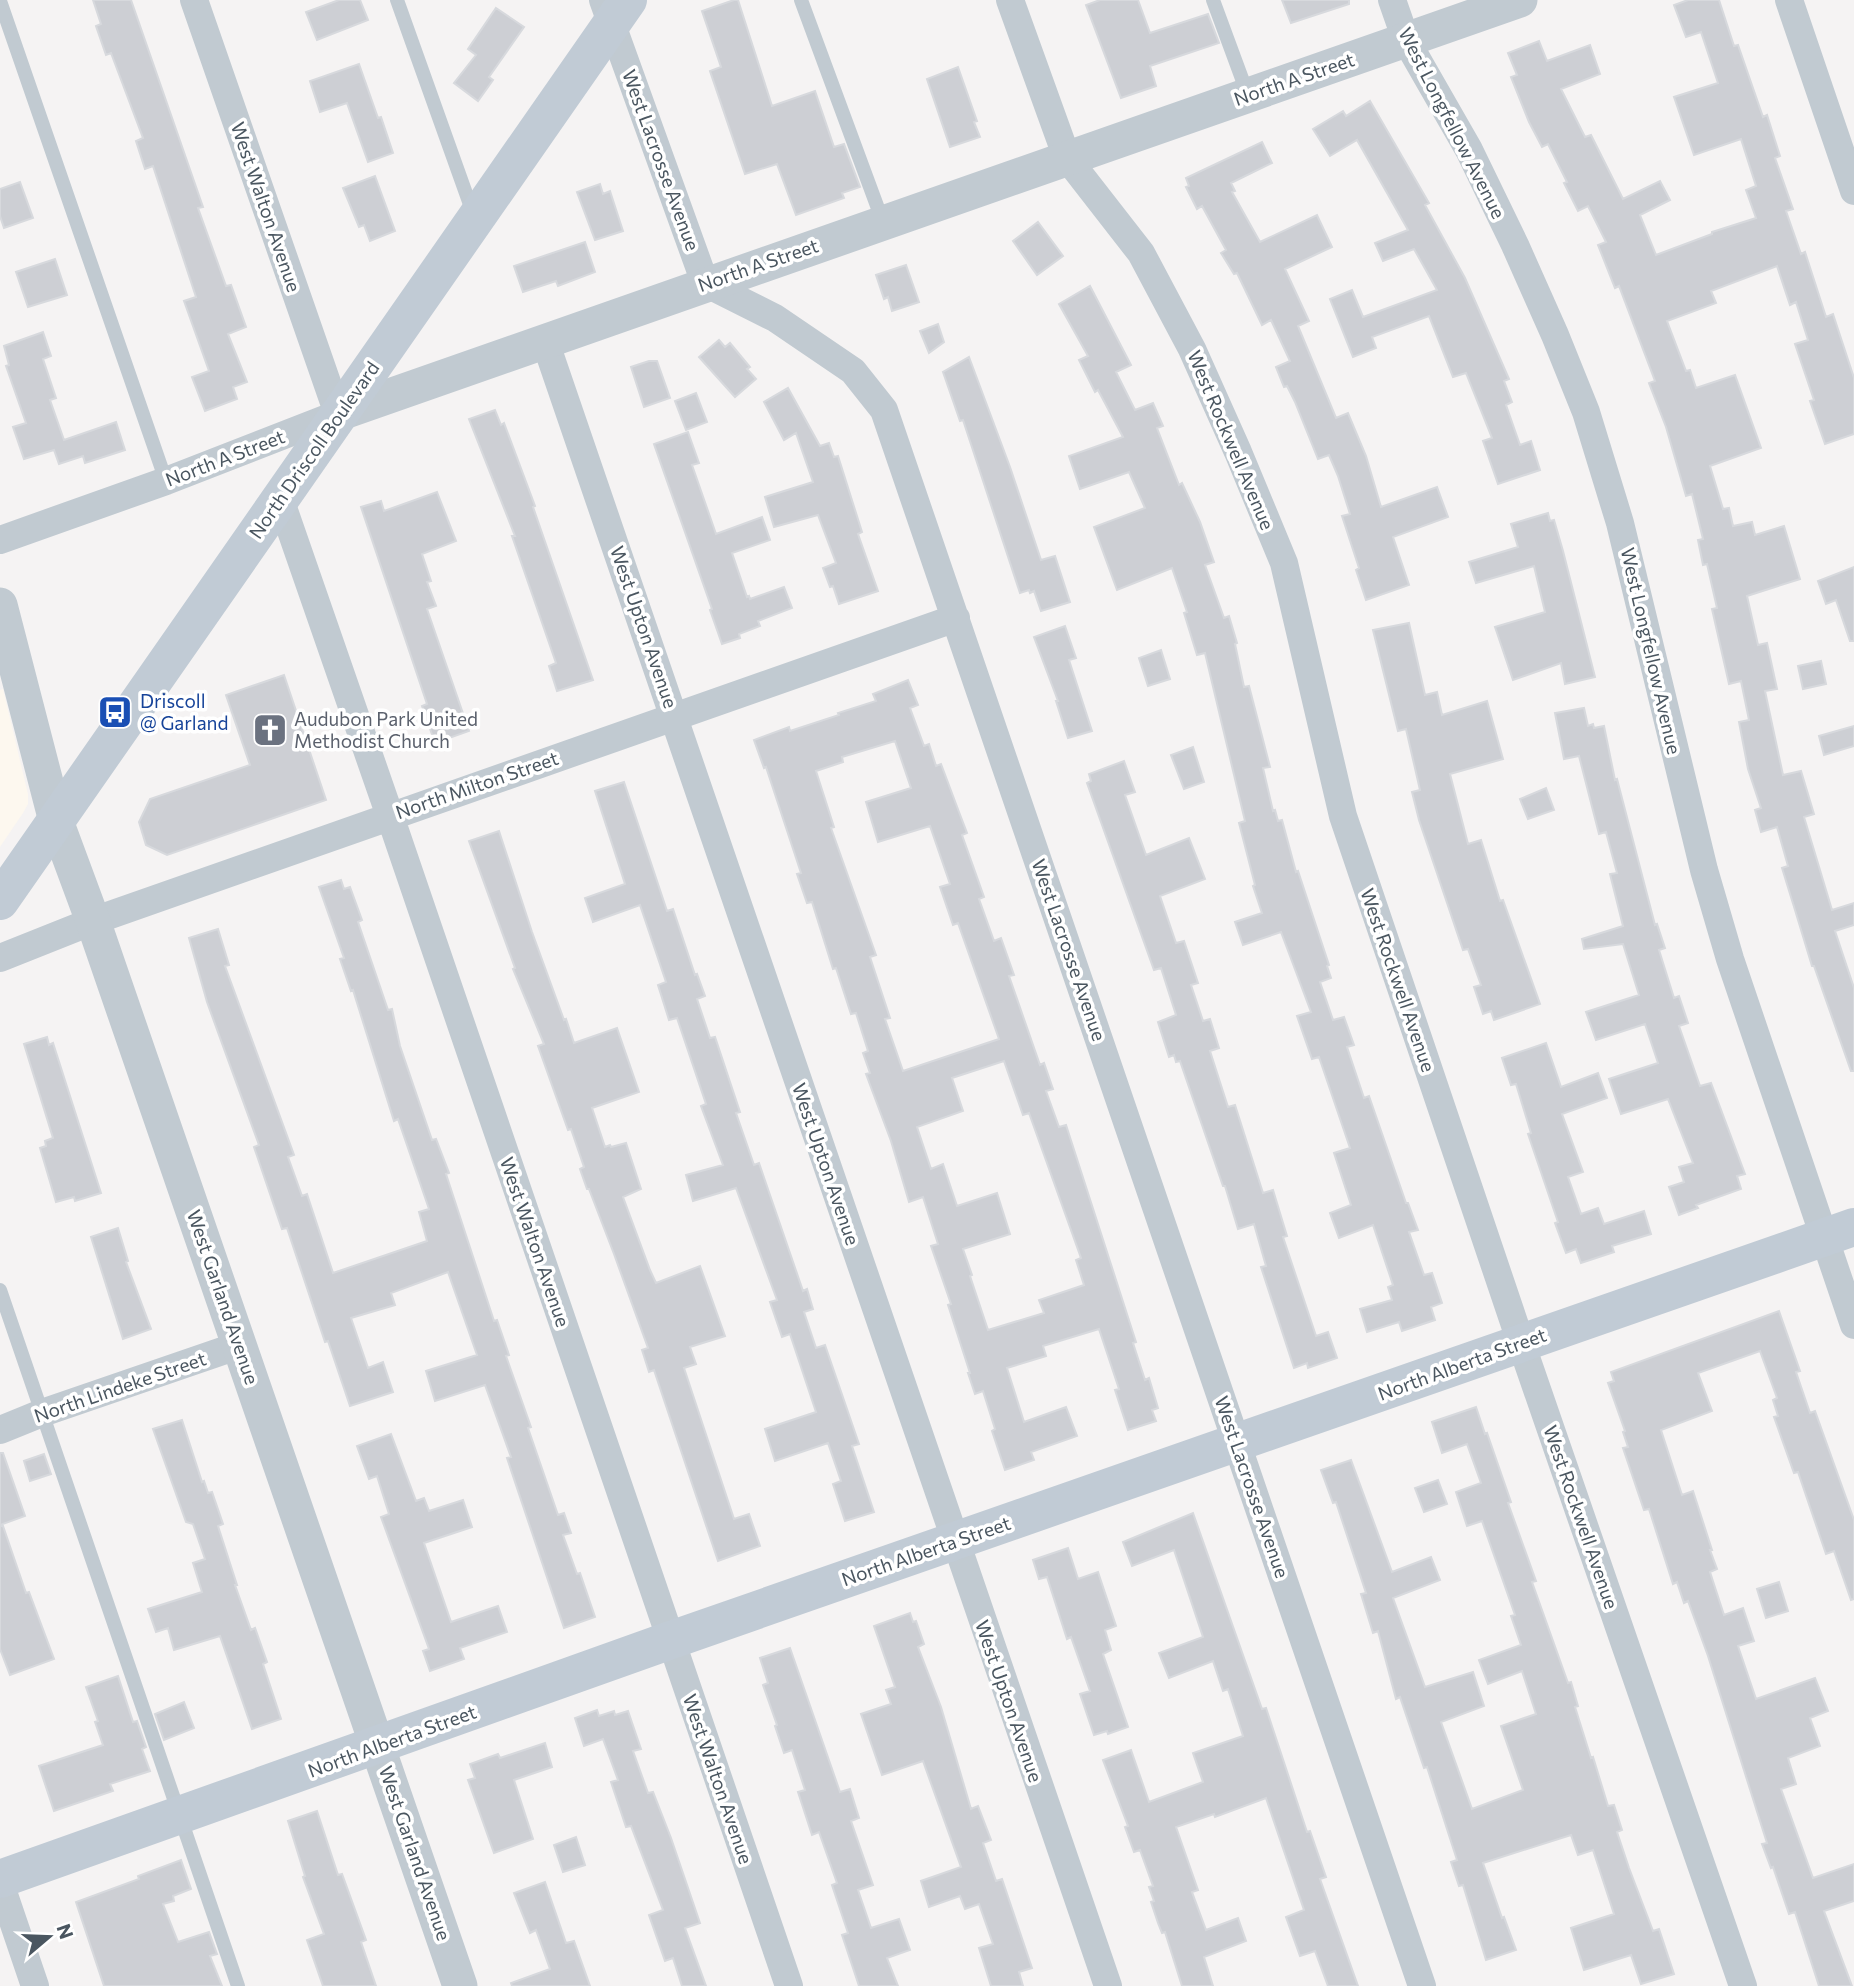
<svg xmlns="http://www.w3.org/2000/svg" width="1854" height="1986" viewBox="0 0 1854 1986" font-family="Commissioner,sans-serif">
<rect width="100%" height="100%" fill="#f5f3f3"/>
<!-- commercial -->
<path fill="#fdf8ef" d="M3,689L28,794V804L23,813L0,847V690Z"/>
<!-- building -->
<path fill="#cdcfd4" stroke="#d7d9dd" stroke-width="2" fill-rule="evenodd" d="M93,0H131L203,207L198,208L226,286L231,285L246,327L228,334L247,382L233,387L237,399L205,411L192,377L209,371L184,301L196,297L153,166L145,169L136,141L143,138L111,53L106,55L96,26L101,24Z
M339,0H360L368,20L317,40L306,12Z
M734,0H738L772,106L815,91L834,147L844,144L860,187L842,193L844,198L796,215L777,164L745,174L710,71L721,67L702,11Z
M1100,0H1138L1150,33L1208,14L1219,43L1150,66L1156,86L1121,98L1086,5Z
M1282,0H1349V4L1291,23Z
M1688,0H1719L1734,46L1738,45L1763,117L1767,115L1780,156L1775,158L1793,209L1786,211L1801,254L1805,252L1826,317L1833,314L1854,378V434L1825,444L1810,401L1814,400L1795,344L1808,340L1796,302L1790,305L1777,266L1711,291L1716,303L1667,321L1686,371L1690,370L1696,388L1735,375L1761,448L1710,466L1723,509L1729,508L1733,526L1752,522L1755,535L1784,526L1800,579L1747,596L1758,645L1767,643L1777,689L1765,691L1783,775L1801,771L1814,814L1804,817L1832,910L1854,903V925L1835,931L1854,988V1071H1851L1814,966H1812L1795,910L1782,868L1788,866L1777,827L1761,832L1755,810L1761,808L1748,769L1739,722L1749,720L1741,681L1729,684L1712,609L1717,608L1707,564L1703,565L1698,540L1703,539L1692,494L1686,496L1666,427L1649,383L1655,381L1619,286L1615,288L1598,245L1606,242L1588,206L1578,211L1564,183L1567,182L1548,144L1542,147L1529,122L1511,77L1517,75L1508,53L1539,41L1547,61L1590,45L1600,74L1561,89L1585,137L1591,135L1623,199L1660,181L1670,200L1640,215L1656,255L1712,234V232L1756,218L1746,190L1756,186L1741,139L1694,155L1674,97L1718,83L1701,32L1686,37L1674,5Z
M496,8L524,27L489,77L493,80L478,101L454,83L476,55L468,49Z
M359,64L378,118L381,117L393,153L368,162L347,103L320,112L310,81Z
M958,67L977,121L974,122L980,137L950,147L927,79Z
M1370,101L1429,203L1425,205L1465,278L1509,379L1504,381L1512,402L1506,405L1520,445L1531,441L1540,470L1498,484L1483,441L1492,438L1466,373L1453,377L1429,316L1372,337L1376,348L1353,357L1330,299L1352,290L1363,317L1437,290L1414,249L1383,261L1375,243L1408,230L1357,140L1330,156L1313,129L1343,111L1346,116Z
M1262,142L1272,163L1231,183L1235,191L1232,192L1260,242L1317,215L1332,247L1285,269L1309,321L1298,326L1336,418L1348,413L1366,456L1381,507L1437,487L1448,517L1393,537L1409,585L1366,600L1356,570L1359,568L1342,516L1350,514L1338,476L1329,455L1318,459L1295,402L1287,386L1284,387L1276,367L1290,361L1271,320L1262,325L1237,273L1234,274L1221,253L1226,250L1202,206L1197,209L1186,187L1189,186L1186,178Z
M375,176L395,231L370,241L364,225L359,227L343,188Z
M20,182L33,218L4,228L0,216V189Z
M600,184L603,194L610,191L623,231L595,240L577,192Z
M1038,222L1063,256L1037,275L1013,241Z
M585,242L595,272L558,286L556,281L523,292L514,266Z
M55,259L67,295L28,307L16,272Z
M906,265L919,302L892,311L888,297L884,299L876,275Z
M1090,286L1131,365L1116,372L1135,410L1153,403L1163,426L1157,428L1179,485L1182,483L1200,522L1214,562L1205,565L1224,618L1229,616L1237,643L1235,644L1244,687L1249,686L1262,736L1270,767L1263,768L1273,811L1275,810L1278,821L1282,820L1296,872L1298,871L1329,965L1327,966L1331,978L1320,982L1333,1020L1344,1017L1354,1045L1347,1047L1364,1098L1369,1096L1406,1203H1408L1418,1230L1409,1232L1424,1275L1432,1273L1442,1303L1431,1307L1435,1320L1402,1331L1399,1322L1367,1332L1360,1309L1392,1300L1388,1287L1393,1285L1373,1225L1339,1238L1330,1213L1351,1205L1334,1153L1350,1148L1319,1057L1312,1059L1297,1016L1311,1012L1281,932L1243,945L1235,922L1262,913L1253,886L1255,885L1239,823L1245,821L1205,653L1197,655L1184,613L1187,612L1172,568L1117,590L1094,527L1145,508L1129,472L1080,489L1069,456L1123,437L1098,390L1095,392L1079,360L1088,356L1059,304Z
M938,324L944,342L929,353L920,331Z
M43,332L51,356L43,359L56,398L50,400L64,440L116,422L125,450L85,463L83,456L59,464L54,450L24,459L13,427L26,423L6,366L9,365L4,346Z
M719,340L725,347L730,343L750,367L747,369L756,379L735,397L699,357Z
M969,357L1010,467L1041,560L1055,556L1070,602L1041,611L1034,591L1030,593L1029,590L1020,593L963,420L960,421L943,372Z
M649,361H657L670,398L644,407L631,367Z
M788,388L820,446L829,443L834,457L838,456L862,532L858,534L878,591L839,604L833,586L830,587L823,568L836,563L818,515L774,527L765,497L813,482L796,433L784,440L764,402Z
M696,393L707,422L686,430L675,401Z
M495,410L501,425L504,423L535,506L533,507L593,680L557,691L549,666L556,663L512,536H515L469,419Z
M688,432L699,463L692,465L716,534L762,517L770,540L732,553L747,597L749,596L750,599L784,587L792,608L758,621L760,626L739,634L740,638L722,644L710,610L712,609L654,444Z
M437,492L456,541L422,554L431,581L427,582L436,606L427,609L469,731L435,743L422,706L427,704L361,507L381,501L384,511Z
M1548,513L1550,521L1554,520L1563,551L1595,677L1565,684L1561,663L1513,680L1495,627L1545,612L1534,566L1476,583L1469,562L1518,547L1511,524Z
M1854,567V641H1850L1836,600L1826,604L1818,581Z
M1409,623L1425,695L1437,692L1442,715L1487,701L1503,759L1450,774L1468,844L1481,840L1500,901L1503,900L1540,1004L1494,1020L1491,1011L1483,1014L1474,987L1481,985L1468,949L1463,950L1419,820L1412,792L1420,790L1406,729L1398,731L1373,630Z
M1065,626L1076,658L1069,660L1092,731L1068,738L1056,701H1058L1034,637Z
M1161,650L1170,679L1148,686L1139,658Z
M1821,661L1826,684L1803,689L1798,666Z
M284,675L326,800L167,855L146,845L139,822L150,799L250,765L226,695Z
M908,680L918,705L910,708L924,746L929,744L936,766L941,764L959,812L967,833L962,835L984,897L979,899L994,941L1001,938L1014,975L1009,976L1040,1065L1044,1063L1053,1089L1046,1091L1059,1127L1066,1125L1136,1342L1133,1343L1145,1380L1149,1378L1158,1408L1152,1410L1156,1421L1128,1430L1115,1390L1119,1389L1099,1329L1043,1346L1046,1356L1007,1368L1024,1422L1066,1407L1077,1436L1031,1452L1034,1460L1005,1470L992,1431L995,1429L983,1391L975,1394L968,1373H970L948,1305L951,1304L931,1246L938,1244L923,1197L909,1202L891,1141L866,1074L870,1073L863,1053L868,1051L856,1013L851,1014L836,968L833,969L812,902L807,903L797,874L801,873L766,767L764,768L754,740L789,727L790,731L839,715L838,713L876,701L873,694ZM895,741L911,788L866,802L878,842L930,826L950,884L940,887L953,925L958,923L999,1039L903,1071L885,1019L890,1018L870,957L876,955L831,828L834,827L816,771L843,762L842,757ZM1004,1061L1023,1115L1029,1113L1081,1258L1076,1260L1084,1285L1039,1300L1044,1313L988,1330L970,1276L972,1275L963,1249L1010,1234L997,1193L957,1206L943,1164L931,1169L917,1127L963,1111L952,1078Z
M1584,708L1588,726L1593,724L1594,728L1604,726L1615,780L1617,779L1655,925L1657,924L1665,948L1659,950L1674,998L1679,996L1688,1023L1679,1026L1700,1086L1711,1083L1745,1174L1737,1176L1741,1189L1696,1205L1698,1208L1679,1215L1669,1187L1684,1182L1679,1167L1693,1163L1668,1099L1621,1114L1609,1079L1658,1063L1645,1024L1596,1040L1586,1012L1639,995L1623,944L1584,949L1582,939L1623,926L1610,874L1617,873L1606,832L1599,834L1579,756L1564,759L1555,713Z
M1854,726V746L1824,755L1819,736Z
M1193,747L1204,782L1184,789L1171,755Z
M1124,761L1135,792L1125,795L1146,855L1189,838L1205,879L1160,896L1176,943L1184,941L1198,983L1191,985L1203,1021L1210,1019L1219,1048L1210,1051L1228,1107L1235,1105L1263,1193L1273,1190L1287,1236L1283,1237L1316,1336L1328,1332L1337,1358L1308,1368L1307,1363L1294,1368L1261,1267L1266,1266L1254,1224L1238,1229L1225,1186H1223L1180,1061L1176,1062L1174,1055L1169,1057L1158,1022L1176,1015L1161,968L1154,970L1087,783L1091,781L1089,774Z
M624,782L667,911L673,909L695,975L697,974L705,996L697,999L710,1038L715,1037L740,1112L736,1113L754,1165L759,1163L803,1291L807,1289L813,1309L804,1312L816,1348L825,1345L859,1444L852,1446L874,1512L845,1521L833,1484L841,1481L828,1443L775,1461L765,1429L816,1412L790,1334L782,1337L770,1302L777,1300L736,1188L693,1201L686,1175L723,1165L701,1106L706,1104L677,1018L669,1020L658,985L666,982L640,905L593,922L585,898L625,884L595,791Z
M1546,788L1554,810L1528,819L1520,799Z
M499,831L532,932L564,1020L566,1019L574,1043L617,1028L639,1092L592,1108L605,1147L610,1145L611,1147L626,1143L641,1189L623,1197L650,1270L656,1283L700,1266L725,1336L690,1347L696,1364L684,1368L734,1519L749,1514L760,1546L718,1561L654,1370L649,1372L642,1350L648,1348L614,1254L589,1189H587L580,1169L584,1167L571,1129L568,1130L538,1046L544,1044L513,969L515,968L469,841Z
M341,880L344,889L350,887L362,920L358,922L388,1010L392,1009L400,1046L432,1140L436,1139L449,1173L446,1174L494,1321L497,1320L509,1355L506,1356L531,1427L528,1428L558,1515L564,1513L571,1533L563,1535L577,1574L580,1573L595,1617L564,1628L507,1458L511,1457L485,1385L435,1401L426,1371L477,1355L448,1272L391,1293L395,1305L351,1318L368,1368L383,1362L393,1392L350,1406L328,1341L325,1342L287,1228L282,1229L254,1147L259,1145L207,1002L189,938L218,929L229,965L225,966L294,1155L288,1157L302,1196L307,1194L333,1273L427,1241L419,1212L429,1209L398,1119L394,1121L353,990L351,991L340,959L344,958L319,887Z
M47,1037L49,1045L53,1043L101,1193L75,1201L74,1197L56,1202L40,1148L46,1146L45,1141L53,1138L24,1044Z
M1546,1043L1561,1087L1598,1073L1607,1098L1562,1114L1583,1172L1568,1177L1581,1214L1598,1208L1604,1224L1644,1211L1651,1234L1612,1246L1614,1252L1581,1263L1576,1249L1566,1253L1555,1223L1558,1222L1528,1134L1531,1133L1516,1084L1511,1085L1502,1058Z
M118,1228L128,1261L126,1262L151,1329L123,1339L91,1237Z
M1779,1311L1800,1371L1796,1372L1810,1413L1815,1411L1854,1520V1599L1851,1600L1834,1551L1826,1554L1798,1472L1794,1473L1774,1417L1778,1416L1773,1400L1777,1398L1760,1351L1698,1373L1712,1411L1661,1430L1682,1495L1693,1491L1712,1550H1710L1717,1569L1710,1572L1724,1615L1743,1608L1754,1641L1738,1646L1756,1699L1815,1678L1828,1711L1810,1718L1820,1746L1788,1758L1796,1784L1781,1789L1813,1878L1854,1864V1901L1824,1911L1852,1986H1819L1795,1912L1789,1914L1773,1867L1771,1868L1762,1844L1767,1843L1760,1821L1708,1656L1688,1601L1684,1603L1677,1582L1673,1584L1649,1509L1644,1510L1623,1448L1628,1447L1623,1432L1625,1431L1608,1383L1614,1381L1611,1372Z
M1476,1407L1485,1434L1487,1433L1511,1502L1508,1503L1536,1581L1532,1582L1568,1683L1571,1682L1578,1706L1575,1707L1591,1758L1593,1757L1608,1806L1614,1805L1622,1830L1617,1832L1629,1868L1653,1931L1659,1929L1674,1974L1641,1984L1631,1955L1584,1970L1571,1928L1614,1914L1593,1850L1578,1855L1571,1835L1483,1863L1502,1918L1504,1917L1516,1950L1486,1960L1463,1885L1459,1886L1451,1862L1457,1860L1427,1767L1424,1768L1400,1697L1396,1699L1378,1631L1373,1633L1361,1594L1366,1593L1336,1502L1333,1503L1321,1470L1351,1460L1392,1572L1431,1557L1440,1580L1393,1598L1425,1687L1473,1672L1484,1706L1441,1722L1472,1809L1523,1790L1501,1726L1536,1714L1522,1671L1488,1684L1479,1660L1521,1645L1511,1616L1515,1615L1482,1521L1467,1526L1456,1492L1481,1483L1467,1444L1442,1453L1432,1422Z
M182,1420L202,1482L204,1481L208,1493L212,1492L223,1524L218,1526L237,1585H235L251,1630L255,1628L267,1662L263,1664L281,1719L252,1729L220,1636L174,1650L168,1628L156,1632L148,1609L202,1592L193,1563L205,1559L193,1524L186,1522L153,1429Z
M391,1434L416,1501L424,1498L429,1511L463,1500L472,1527L424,1543L451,1622L498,1606L507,1632L460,1648L464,1659L430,1671L423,1651L429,1649L381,1517L389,1514L377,1476L369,1479L357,1446Z
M0,1453H3L25,1516L0,1525Z
M44,1454L51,1474L30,1481L24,1461Z
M1438,1480L1447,1504L1424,1512L1415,1488Z
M1193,1513L1262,1709L1266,1708L1307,1832L1310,1831L1326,1877L1320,1879L1358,1986H1328L1315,1951L1300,1956L1286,1917L1304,1910L1266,1798L1215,1817L1214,1814L1176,1827L1198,1890L1192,1892L1206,1930L1238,1918L1246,1941L1204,1957L1213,1986H1182L1165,1932L1162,1933L1158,1923L1151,1902L1154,1901L1149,1887L1153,1886L1140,1850L1134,1852L1125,1827L1128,1826L1103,1760L1131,1750L1149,1802L1203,1782L1193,1753L1243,1736L1228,1689L1223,1691L1213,1661L1169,1678L1159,1653L1203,1637L1174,1550L1132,1566L1123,1542Z
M0,1526H3L26,1593L29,1592L54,1659L10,1675L0,1649Z
M1068,1548L1078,1579L1098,1572L1116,1626L1105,1630L1111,1650L1103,1654L1128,1727L1108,1734L1107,1731L1094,1735L1080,1694L1090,1691L1071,1637L1067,1639L1047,1577L1039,1579L1033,1560Z
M1779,1582L1788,1611L1766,1618L1757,1589Z
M910,1613L913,1622L916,1621L924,1644L918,1647L941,1707L971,1809L978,1806L991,1840L983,1843L996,1881L1002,1879L1032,1968L1019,1972L1023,1986H991L979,1948L993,1944L979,1904L965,1909L960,1896L929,1907L921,1881L961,1867L923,1761L882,1775L861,1714L891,1704L886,1690L895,1687L874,1626Z
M790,1648L840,1792L850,1789L859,1818L851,1821L873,1885L858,1890L871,1928L899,1919L910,1950L887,1958L898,1986H859L842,1935L848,1933L832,1885L837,1883L819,1832L812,1835L798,1792L805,1790L792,1750L784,1753L775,1726L777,1725L763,1685L768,1683L760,1658Z
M118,1676L133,1722L137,1721L146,1747L142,1749L150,1771L110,1784L113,1791L54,1811L39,1766L103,1745L95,1722L98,1721L86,1687Z
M184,1702L194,1728L164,1740L155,1714Z
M597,1710L599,1716L614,1711L615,1715L628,1711L641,1749L633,1751L648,1793L653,1792L671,1838L700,1923L685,1928L706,1986H682L673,1958L665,1961L649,1915L663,1910L631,1826L626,1827L611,1782L618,1780L603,1739L584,1746L575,1718Z
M545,1743L552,1767L514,1780L533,1839L494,1853L468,1780L475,1778L470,1764L498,1754L500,1758Z
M317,1811L338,1875L342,1874L366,1940L361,1942L376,1986H323L307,1940L324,1934L303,1877L305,1876L288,1821Z
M576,1837L585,1865L563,1872L554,1845Z
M181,1860L191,1889L173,1896L174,1901L163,1904L178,1942L209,1932L217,1954L210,1956L222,1986H104L76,1902L139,1879L138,1876Z
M545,1882L566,1943L574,1941L590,1986H512L511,1983L550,1969L536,1930L530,1933L514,1893Z"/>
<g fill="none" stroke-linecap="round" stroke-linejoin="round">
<!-- service -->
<path stroke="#c1cad1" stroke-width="14" d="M397,0L473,213
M801,0L883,222
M1213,0L1248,95
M0,1L166,481
M0,1290L238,1986"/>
<!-- minor -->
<path stroke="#c1cad1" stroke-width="28" d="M603,0L705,283L775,318L853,371L884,410L1422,1986
M1010,0L1067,158L1141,253L1192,349L1238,452L1284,563L1343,816L1521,1343L1743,1986
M1392,0L1406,40L1469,150L1515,245L1555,335L1586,412L1620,523L1704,870L1730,959L1854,1325
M1789,0L1854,191
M545,341C735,889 918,1439 1108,1986
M280,499L390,816L789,1986
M0,540L166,481L338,414L194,0
M0,958L93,921L956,618
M0,1430L42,1413L240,1345
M0,1883L35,1986"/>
<!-- tertiary -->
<path stroke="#c1cad1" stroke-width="35" d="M338,414L1520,0
M0,605L56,821L93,921L460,1986"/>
<!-- secondary -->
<path stroke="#c1cbd5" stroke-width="38" d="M0,901L628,0
M0,1879L671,1640L1854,1227"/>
</g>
<!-- icons -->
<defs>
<g id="bus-square" transform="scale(1.75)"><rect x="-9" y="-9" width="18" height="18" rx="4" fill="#1a4fb4" stroke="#fff"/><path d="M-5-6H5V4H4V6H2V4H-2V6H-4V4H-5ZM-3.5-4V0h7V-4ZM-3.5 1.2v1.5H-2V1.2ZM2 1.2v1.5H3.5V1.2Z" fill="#fff"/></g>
<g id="church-square" transform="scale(1.75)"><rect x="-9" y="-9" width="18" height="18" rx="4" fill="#6b7280" stroke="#fff"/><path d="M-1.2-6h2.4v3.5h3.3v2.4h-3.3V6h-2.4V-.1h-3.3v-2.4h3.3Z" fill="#fff"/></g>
</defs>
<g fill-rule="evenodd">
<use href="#bus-square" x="115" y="712"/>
<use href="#church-square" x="270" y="730"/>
</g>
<g text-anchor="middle" stroke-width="7" stroke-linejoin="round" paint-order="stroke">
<!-- street labels -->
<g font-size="19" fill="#4a5660" stroke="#fff">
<text transform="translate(1294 79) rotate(-19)" y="7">North A Street</text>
<text transform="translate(1452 123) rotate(63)" y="7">West Longfellow Avenue</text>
<text transform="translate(661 160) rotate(70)" y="7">West Lacrosse Avenue</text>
<text transform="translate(266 207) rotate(71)" y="7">West Walton Avenue</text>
<text transform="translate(758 265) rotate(-19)" y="7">North A Street</text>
<text transform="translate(1231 440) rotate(67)" y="7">West Rockwell Avenue</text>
<text transform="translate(314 450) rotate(-55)" y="7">North Driscoll Boulevard</text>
<text transform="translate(225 458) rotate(-21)" y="7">North A Street</text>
<text transform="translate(644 627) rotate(71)" y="7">West Upton Avenue</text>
<text transform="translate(1651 651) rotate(77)" y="7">West Longfellow Avenue</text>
<text transform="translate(477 785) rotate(-19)" y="7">North Milton Street</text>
<text transform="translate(1069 950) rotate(71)" y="7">West Lacrosse Avenue</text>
<text transform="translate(1398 980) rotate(71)" y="7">West Rockwell Avenue</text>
<text transform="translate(826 1164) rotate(71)" y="7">West Upton Avenue</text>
<text transform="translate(535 1242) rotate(71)" y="7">West Walton Avenue</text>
<text transform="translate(223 1297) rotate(71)" y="7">West Garland Avenue</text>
<text transform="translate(1462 1364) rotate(-20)" y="7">North Alberta Street</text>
<text transform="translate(120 1387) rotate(-19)" y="7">North Lindeke Street</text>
<text transform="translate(1252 1487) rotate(71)" y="7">West Lacrosse Avenue</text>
<text transform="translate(1581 1517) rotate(71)" y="7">West Rockwell Avenue</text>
<text transform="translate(926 1551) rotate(-19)" y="7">North Alberta Street</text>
<text transform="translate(1009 1701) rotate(71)" y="7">West Upton Avenue</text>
<text transform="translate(392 1741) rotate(-20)" y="7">North Alberta Street</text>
<text transform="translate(718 1779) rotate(71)" y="7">West Walton Avenue</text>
<text transform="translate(415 1853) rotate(71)" y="7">West Garland Avenue</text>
</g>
<!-- transit labels -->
<g font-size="19" fill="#164399" stroke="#fff" text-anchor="start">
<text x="140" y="708">Driscoll<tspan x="140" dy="22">@ Garland</tspan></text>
</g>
<!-- worship labels -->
<g font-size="19" fill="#5b616d" stroke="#fff" text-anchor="start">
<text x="294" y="726">Audubon Park United<tspan x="294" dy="22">Methodist Church</tspan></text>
</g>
</g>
<!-- north arrow -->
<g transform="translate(49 1937) rotate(71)" stroke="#ffffff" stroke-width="5" paint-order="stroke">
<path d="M0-5L12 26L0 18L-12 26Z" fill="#4a5660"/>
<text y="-10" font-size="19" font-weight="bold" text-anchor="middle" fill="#4a5660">N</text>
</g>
</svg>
